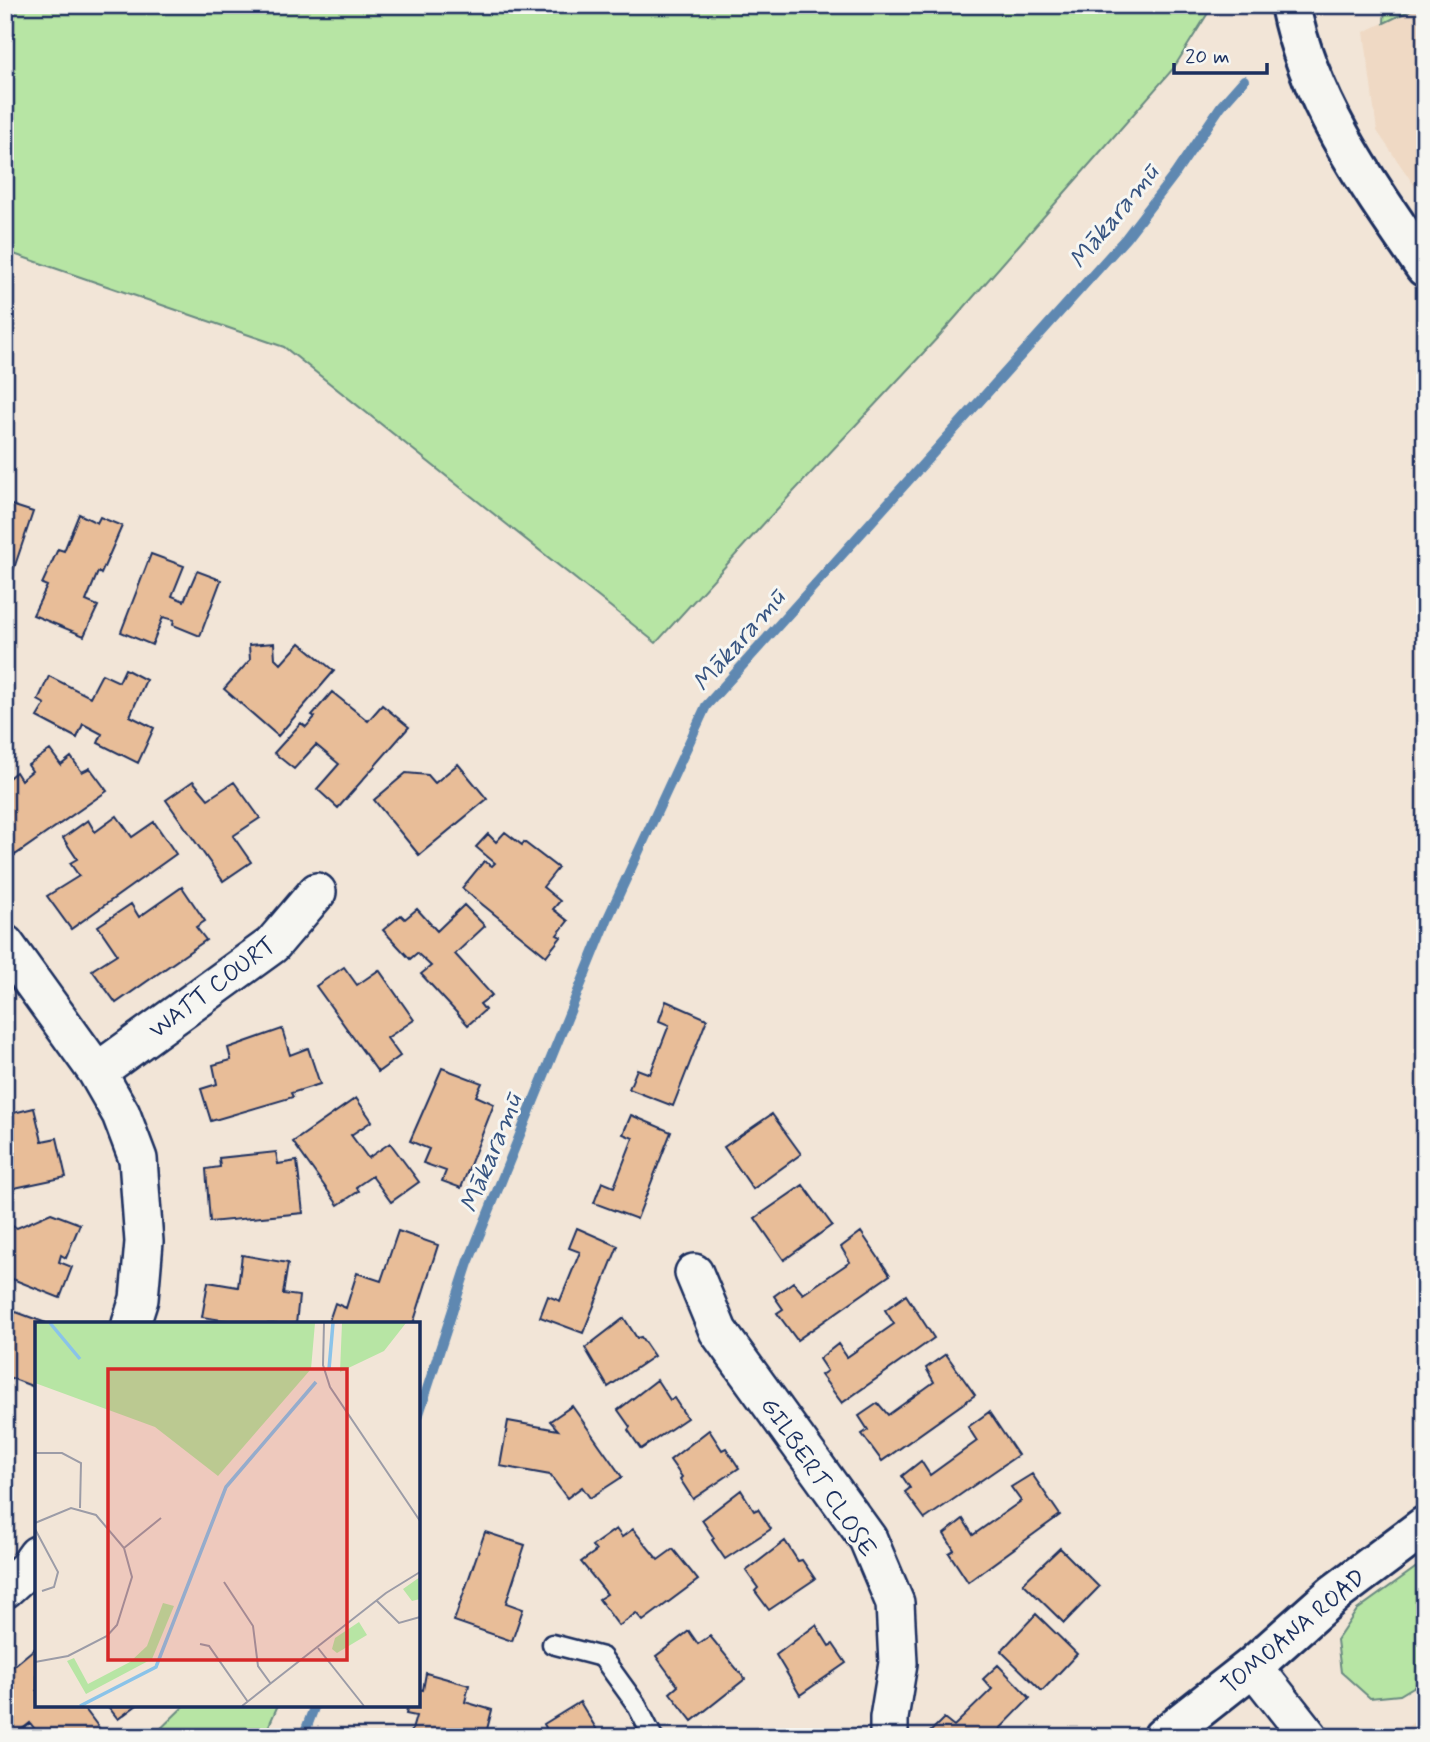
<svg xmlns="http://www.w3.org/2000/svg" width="1430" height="1742" viewBox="0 0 1430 1742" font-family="Mynerve,sans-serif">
<rect width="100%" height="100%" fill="#f2e5d7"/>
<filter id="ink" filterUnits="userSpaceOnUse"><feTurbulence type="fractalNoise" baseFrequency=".0143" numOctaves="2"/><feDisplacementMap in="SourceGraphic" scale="14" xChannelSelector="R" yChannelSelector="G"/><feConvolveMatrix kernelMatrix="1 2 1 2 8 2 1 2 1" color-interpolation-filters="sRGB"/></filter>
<g filter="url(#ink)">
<!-- built -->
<path fill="#efd9c4" d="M1421,5H1425V201L1377,131L1364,32Z
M1425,1713V1737H1395Z"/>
<!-- green -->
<path fill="#b7e5a4" stroke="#698a81" stroke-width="2" d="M5,5H1213L1173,69L940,335L767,520L656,643L284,347L5,251Z
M1385,5H1421L1384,23Z
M1425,1561V1680L1400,1695L1370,1698L1341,1672L1337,1640L1357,1610Z
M185,1705H278L264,1737H152Z"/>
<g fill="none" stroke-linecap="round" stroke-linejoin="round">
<!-- stream -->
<path stroke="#5e88b1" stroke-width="10" d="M1319,6L1320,5
M418,1417L468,1263L607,920L706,706L1126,238L1175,174L1221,106L1244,80
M303,1737L315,1705"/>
</g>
<!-- building -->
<path fill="#e8bd98" stroke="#1b2f5e" stroke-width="2" d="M5,503L33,512L5,595Z
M79,514L97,523L100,517L122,526L101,574L98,572L86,601L98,606L84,636L33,615L47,586L42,584L58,549L64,551Z
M151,554L184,566L172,596L184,601L197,571L221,580L200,636L173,625L174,620L163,617L152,645L121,632Z
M274,643L275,658L281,664L300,643L334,671L278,736L224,689L250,660L249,645Z
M125,669L146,680L130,716L154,728L138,763L98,743L102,734L83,724L77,738L37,717L45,704L38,700L49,676L90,697L102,674L119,682Z
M332,692L368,721L382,705L409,727L338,808L317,789L339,764L316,745L294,769L274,753L301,723L306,727L315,717L312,715Z
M50,750L61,765L71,757L82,772L90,768L107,791L15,855L5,841V781L16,772L21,780L32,771L28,765Z
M458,764L487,799L419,855L374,800L406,773L428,775L435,783Z
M193,781L208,799L234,782L260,818L233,836L251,862L223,881L166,800Z
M117,816L132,837L154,822L176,854L71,929L47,896L79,876L70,863L77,859L63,838L88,820L95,832Z
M505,832L522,845L524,842L558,868L543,887L560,901L553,909L568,921L557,935L561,937L546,956L462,888L484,861L492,866L495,863L476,847L488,834L496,842Z
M182,887L205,921L196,927L206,940L116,1003L92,970L117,954L98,926L131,904L139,917Z
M464,905L485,926L455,954L492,995L480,1004L485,1010L468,1025L421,974L431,966L417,953L410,959L383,930L401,915L405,919L417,909L437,931Z
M344,967L357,985L379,970L414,1020L387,1038L400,1056L378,1072L316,986Z
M666,1001L707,1019L673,1106L629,1089L637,1069L650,1074L669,1025L659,1021Z
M282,1029L290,1055L308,1048L320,1084L291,1093L293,1097L211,1121L201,1089L217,1084L213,1065L231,1060L228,1048Z
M442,1068L482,1083L476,1096L494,1104L461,1188L442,1181L446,1171L423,1163L429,1149L410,1141Z
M356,1098L372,1121L351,1135L368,1158L390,1143L419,1182L391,1202L372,1176L356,1187L359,1191L338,1205L293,1142Z
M34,1108L42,1141L57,1138L66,1177L5,1190V1115Z
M772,1114L801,1154L753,1189L724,1147Z
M631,1115L671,1132L637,1219L594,1203L602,1182L614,1187L633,1138L623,1134Z
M276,1152L278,1164L297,1161L303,1213L210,1222L206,1169L220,1167L219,1158Z
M803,1185L832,1225L784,1260L755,1218Z
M51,1213L80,1224L66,1258L61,1255L59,1262L72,1267L60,1298L5,1276V1223L17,1228Z
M577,1228L618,1246L583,1333L540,1317L548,1296L560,1301L580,1252L569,1248Z
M398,1231L438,1245L413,1324H328L335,1303L346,1308L357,1273L381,1281Z
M861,1232L890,1275L797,1340L777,1313L783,1309L774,1296L793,1282L803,1294L850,1262L841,1247Z
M242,1255L288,1263L283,1294L299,1296L296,1324H248L202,1317L208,1282L238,1287Z
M906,1295L934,1338L842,1403L821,1375L827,1371L819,1359L838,1344L847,1357L894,1324L885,1310Z
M16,1312L46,1323L37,1324V1388L11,1378L8,1384L5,1382V1318Z
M624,1318L637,1338L641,1337L654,1356L608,1387L585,1348Z
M946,1354L975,1395L882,1461L862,1434L868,1430L859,1416L878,1403L888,1415L934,1382L926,1368Z
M657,1380L670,1400L674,1398L687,1418L641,1449L628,1430L630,1427L618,1410Z
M572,1406L622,1477L590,1498L582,1487L567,1498L550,1475L500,1466L508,1421L558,1430L550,1421Z
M989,1412L1018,1455L925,1519L905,1492L910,1488L902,1476L921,1461L930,1475L977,1441L968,1427Z
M709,1430L722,1450L726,1448L739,1468L693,1499L680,1479L682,1477L670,1460Z
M1032,1474L1060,1515L968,1582L949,1553L954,1550L944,1534L963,1519L973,1535L1021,1501L1011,1487Z
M741,1490L754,1511L758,1509L771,1529L725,1559L712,1540L714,1538L702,1520Z
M616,1529L622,1537L633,1529L658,1560L673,1549L698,1580L643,1621L636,1613L619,1626L599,1599L607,1594L581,1562L596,1551L592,1546Z
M485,1532L525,1545L506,1603L523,1609L512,1641L454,1621Z
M785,1541L798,1561L802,1560L815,1579L769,1610L755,1591L758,1588L746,1571Z
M1060,1548L1099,1587L1064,1623L1023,1583Z
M1036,1614L1077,1654L1042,1691L1001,1651Z
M816,1625L829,1646L833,1644L846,1663L800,1695L776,1655Z
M689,1631L698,1644L710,1636L745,1679L692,1721L670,1693L678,1686L656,1656Z
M34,1649L37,1652V1705H92L85,1709L100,1729L91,1737H41L30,1723L16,1734L5,1721V1673Z
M998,1665L1030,1698L992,1737H935L930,1732L944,1718L954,1726L992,1689L983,1679Z
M426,1673L469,1685L465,1702L492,1710L485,1737H410L416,1716L406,1714L408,1705H418V1689L423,1690Z
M580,1702L600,1735L609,1731L612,1737H551L544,1724Z
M107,1705H137L118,1719Z"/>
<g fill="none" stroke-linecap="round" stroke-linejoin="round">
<!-- lane casing -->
<g stroke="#1b2f5e" stroke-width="23">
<path id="lane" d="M552,1644L602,1657L636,1704L653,1737"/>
</g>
<!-- street casing -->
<g stroke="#1b2f5e" stroke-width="42">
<path id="street" d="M5,944L97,1072L121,1114L138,1159L144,1242L139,1299L131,1324
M97,1072L272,945L317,892
M694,1273L718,1331L868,1539L895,1603L898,1663L889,1718V1737
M5,1589L27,1569L37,1555
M1253,1666L1309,1737"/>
</g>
<!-- secondary casing -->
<g stroke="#1b2f5e" stroke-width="44">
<path id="secondary" d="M1290,5C1309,103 1369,186 1425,267
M1163,1737L1253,1666L1334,1594L1425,1526"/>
</g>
<!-- lane -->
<use href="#lane" stroke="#f6f6f2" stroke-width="18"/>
<!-- street -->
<use href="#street" stroke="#f6f6f2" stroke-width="37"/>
<!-- secondary -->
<use href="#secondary" stroke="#f6f6f2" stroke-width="38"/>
</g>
</g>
<g text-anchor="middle" stroke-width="6" stroke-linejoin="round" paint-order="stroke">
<!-- street labels -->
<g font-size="24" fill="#1b2f5e" stroke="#f6f6f2">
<text transform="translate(212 987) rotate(-37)" y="8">WATT COURT</text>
<text transform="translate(819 1477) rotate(56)" y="8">GILBERT CLOSE</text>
<text transform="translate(1293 1631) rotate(-40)" y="8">TOMOANA ROAD</text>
</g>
<!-- water labels -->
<g font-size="26" font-style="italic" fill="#375481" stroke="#f6f6f2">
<text transform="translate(1113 216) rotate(-51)" y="9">Mākaramū</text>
<text transform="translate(738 640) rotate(-49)" y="9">Mākaramū</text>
<text transform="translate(490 1153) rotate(-68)" y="9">Mākaramū</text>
</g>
</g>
<!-- overview -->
<g transform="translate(35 1322)">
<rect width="385" height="385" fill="#f2e5d7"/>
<path d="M0,1H280L276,47L183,154L120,105L0,61ZM307,1H371L349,29L305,50ZM385,255V277L377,279L368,267ZM128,281L139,284L117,337L51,372L32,339L39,336L53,362L95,340L112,324ZM324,300L332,313L302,331L297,327L300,316Z" fill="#b7e5a4"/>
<path fill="none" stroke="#8ac3e9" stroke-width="3.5" d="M15,1L45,37M294,47L298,1M45,384L121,345L191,165L281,60"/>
<path fill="none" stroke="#9c9ca7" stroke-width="2" d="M289,1L288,43L295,65L385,199M0,131H27L46,141L45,186M0,201L36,186L61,193L89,226L97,255L82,303L72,314L33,334L0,340M0,207L23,250L19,265L7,269M89,226L126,196M189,260L218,304L223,344L236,362M342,279L364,301L385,295M165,322L174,324L213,380M283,326L329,384M207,384L351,271L385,250"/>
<path fill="#d62828" fill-opacity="0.15" stroke="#d62828" stroke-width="3.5" d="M73,47H312V338H73Z"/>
<rect width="385" height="385" fill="none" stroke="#1b2f5e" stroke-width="3.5"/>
</g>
<!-- margin -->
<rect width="1430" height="1742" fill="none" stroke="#f6f6f2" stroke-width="28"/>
<rect x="14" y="14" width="1402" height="1714" fill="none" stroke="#1b2f5e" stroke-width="2.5" filter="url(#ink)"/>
<!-- scale -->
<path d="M1174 63v10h93v-10" fill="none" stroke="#1b2f5e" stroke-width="3.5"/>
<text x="1185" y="63" font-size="21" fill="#1b2f5e" stroke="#f6f6f2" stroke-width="5" paint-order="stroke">20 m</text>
</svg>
